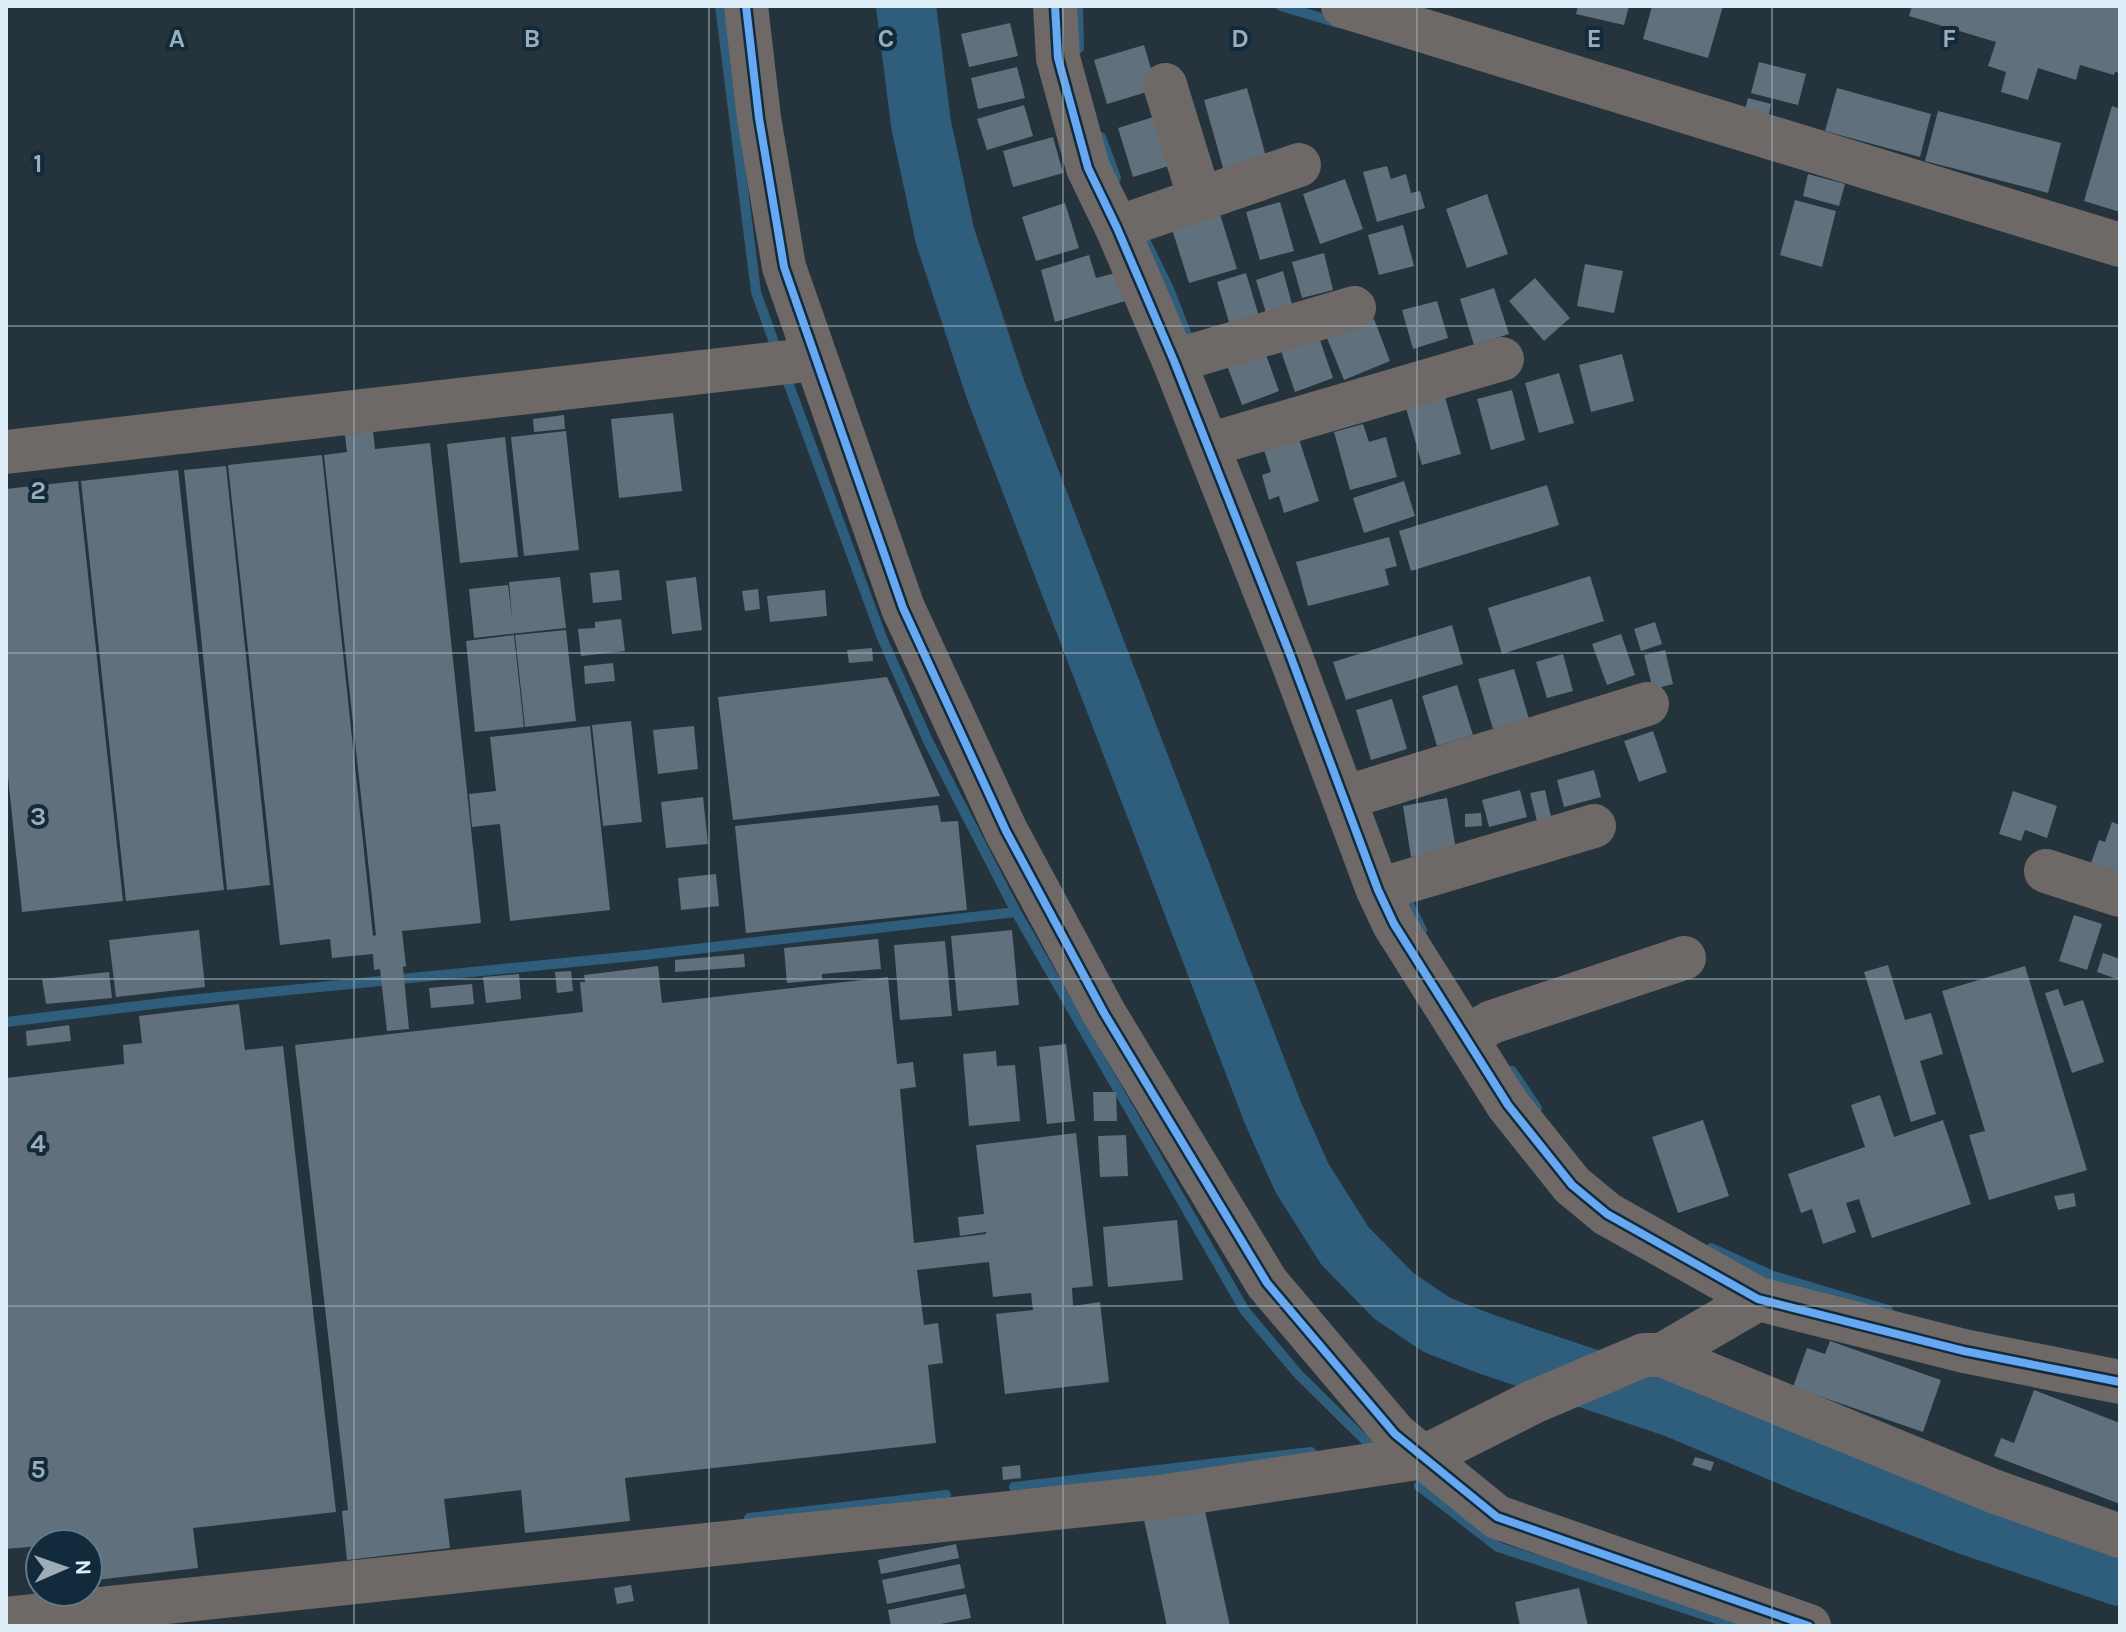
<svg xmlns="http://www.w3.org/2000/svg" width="2126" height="1632" viewBox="0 0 2126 1632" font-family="Karla,sans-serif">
<rect width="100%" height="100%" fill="#25333d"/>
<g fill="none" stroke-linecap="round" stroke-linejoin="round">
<!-- stream -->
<path stroke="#2f5d7c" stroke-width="10" d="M720,6L756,292L777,351
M1078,6L1079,48
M1281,6L1338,23
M1101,137L1116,178
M1147,244L1169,289L1191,346
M785,374L882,638L928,741L1016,912L1245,1311L1299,1375L1370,1445
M1404,894L1422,930
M6,1022L179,1001L644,955L1016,912
M1512,1071L1537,1108
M1711,1248L1773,1276L1888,1310
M1419,1486L1498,1547L1738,1626
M1014,1487L1311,1452
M749,1518L946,1495"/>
<!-- river -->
<path stroke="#2f5d7c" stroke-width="60" d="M906,6L921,124L945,236L996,391L1273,1113L1302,1178L1345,1246L1394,1296L1437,1325L1486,1344L1676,1408L1809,1464L1968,1525L2120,1576"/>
</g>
<!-- building -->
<path fill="#60707c" d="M1578,6H1629L1624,25L1576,14Z
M1652,6H1723L1708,58L1643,39Z
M1912,6H2120V73L2115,72L2114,75L2080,65L2076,80L2038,68L2028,100L2001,92L2006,72L1988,66L1996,42L1909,16Z
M1010,23L1018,56L969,67L961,34Z
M1144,45L1157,89L1107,104L1094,60Z
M1759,62L1806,74L1798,105L1751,93Z
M1017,67L1025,98L978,109L971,78Z
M1247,88L1268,164L1225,175L1204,100Z
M1837,88L1931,114L1920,157L1825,131Z
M1748,98L1771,104L1767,124L1743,118Z
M1024,105L1033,136L987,150L977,119Z
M2112,106L2120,109V212L2084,201Z
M1938,111L2061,143L2048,193L1925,161Z
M1160,115L1175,164L1133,177L1118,128Z
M1053,137L1063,173L1013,187L1003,151Z
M1387,166L1391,179L1406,174L1411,193L1420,191L1425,208L1377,222L1363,172Z
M1808,174L1845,184L1839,206L1803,196Z
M1345,179L1363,229L1320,244L1303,194Z
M1487,194L1508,254L1467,268L1446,209Z
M1795,200L1836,211L1822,267L1780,255Z
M1280,202L1294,251L1260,260L1246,212Z
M1065,203L1079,248L1036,261L1022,217Z
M1219,211L1237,269L1189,283L1171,226Z
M1403,225L1414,266L1379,275L1368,235Z
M1324,253L1333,290L1302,298L1292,262Z
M1089,255L1096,278L1123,271L1132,299L1055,322L1041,270Z
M1585,264L1623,271L1614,313L1577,306Z
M1283,271L1293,308L1267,316L1256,280Z
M1246,273L1261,323L1232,332L1217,282Z
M1535,278L1570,318L1544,341L1509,301Z
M1494,288L1509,334L1474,345L1460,299Z
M1437,301L1448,338L1413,349L1402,310Z
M1374,319L1390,361L1344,380L1327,338Z
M1319,337L1333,378L1295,392L1281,351Z
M1264,349L1279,391L1242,405L1226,363Z
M1622,354L1634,401L1591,412L1579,365Z
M1559,373L1574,423L1539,433L1525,383Z
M1512,390L1525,440L1491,450L1477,399Z
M1445,397L1461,454L1422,465L1406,408Z
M673,413L682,491L619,498L611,419Z
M564,415L565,429L534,432L533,419Z
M1363,424L1369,442L1386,437L1397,477L1350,490L1334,432Z
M373,431L375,449L430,443L481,923L402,931L406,966L403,967L409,1029L387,1031L380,969L374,970L373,954L332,958L330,939L280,945L228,465L322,455L373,936L376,935L324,455L347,452L345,435Z
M566,431L579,550L524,556L511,437Z
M505,437L518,557L460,563L447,444Z
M1299,439L1319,501L1284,513L1279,496L1269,500L1262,475L1271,472L1264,450Z
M226,466L270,885L227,890L184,470Z
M178,470L224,890L126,901L81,481Z
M78,481L123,901L22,912L6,757V489Z
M1404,481L1415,516L1364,533L1353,498Z
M1547,485L1559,525L1411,571L1399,531Z
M1389,537L1397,566L1385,569L1389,585L1308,606L1296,562Z
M619,570L622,600L593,603L590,573Z
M1590,576L1604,621L1502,654L1488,608Z
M560,577L566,628L474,638L469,589L508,585L512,617L509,582Z
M696,577L702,630L672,634L666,581Z
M758,589L760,609L745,611L742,591Z
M825,590L827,616L770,622L767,596Z
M621,619L625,651L581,656L578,629L595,628V622Z
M1655,622L1662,644L1641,651L1634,629Z
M1452,625L1463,664L1346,700L1333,662Z
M566,630L576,721L525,727L515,635Z
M1621,634L1635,675L1607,685L1592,644Z
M514,635L524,727L475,732L466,641Z
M872,648L873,661L849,663L847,650Z
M1665,650L1673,684L1653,689L1644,655Z
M1563,654L1573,691L1547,698L1536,662Z
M613,663L615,681L585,684L584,666Z
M1514,669L1529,719L1493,729L1478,679Z
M887,677L940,796L733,820L718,697Z
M1457,685L1473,735L1437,746L1422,696Z
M1392,699L1407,749L1371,760L1356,710Z
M631,721L642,822L603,826L592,725Z
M590,726L610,910L510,921L500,824L472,827L469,794L496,791L490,737Z
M694,726L698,769L658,774L653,730Z
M1653,731L1667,772L1639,782L1624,741Z
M1594,770L1601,797L1564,807L1557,780Z
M1520,790L1527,817L1489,827L1482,800Z
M1545,790L1551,817L1537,821L1530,793Z
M2013,791L2057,806L2047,838L2025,830L2021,841L1999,834Z
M703,797L708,844L666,848L661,802Z
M1447,798L1456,849L1411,857L1403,806Z
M938,805L941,822L958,821L967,910L746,933L735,826Z
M1481,813L1482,826L1465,827V814Z
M2112,822L2120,825V879L2089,869L2099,840L2105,842Z
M716,874L719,906L681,910L678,878Z
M2074,915L2102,924L2087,970L2059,961Z
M199,930L205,987L116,997L109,940Z
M1012,930L1019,1005L958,1011L951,936Z
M878,939L881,969L822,974V980L787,983L784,948Z
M945,941L952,1016L900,1020L894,945Z
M2103,953L2120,959V980L2097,972Z
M744,954L745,967L675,972V960Z
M1888,965L1905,1020L1931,1013L1943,1054L1920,1061L1936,1114L1911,1122L1864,972Z
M658,966L662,1003L888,977L897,1064L913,1062L916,1087L900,1089L914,1243L986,1234V1232L960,1236L958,1217L984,1214L976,1145L1076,1133L1093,1286L1072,1288L1073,1306L1100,1302L1109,1382L1005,1394L996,1314L1033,1310L1031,1293L993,1297L989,1262L917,1270L924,1325L938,1323L943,1363L928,1365L936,1443L625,1478L630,1521L525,1533L521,1490L444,1499L450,1548L347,1560L342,1511L348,1510L295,1045L583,1012L580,982H585L584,975Z
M2025,966L2087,1170L1989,1200L1969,1135L1985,1131L1942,991Z
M571,971L573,991L557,993L555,972Z
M109,972L112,998L46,1004L42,979Z
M519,974L521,999L486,1003L483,977Z
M472,984L474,1004L431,1008L429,988Z
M2058,989L2064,1006L2083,1000L2104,1062L2072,1073L2045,993Z
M239,1004L245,1050L283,1046L336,1512L193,1528L198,1568L88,1581V1544H40V1546L6,1549V1078L124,1064L123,1045L142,1043L139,1016Z
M69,1025L71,1041L27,1046L26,1031Z
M1066,1044L1075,1121L1047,1124L1039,1047Z
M996,1051L997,1066L1015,1065L1020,1121L969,1126L963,1054Z
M1093,1092H1116L1117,1121H1094Z
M1880,1095L1894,1137L1943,1120L1971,1204L1872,1238L1859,1199L1846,1203L1856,1232L1823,1244L1812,1209L1801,1213L1788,1174L1865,1147L1851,1105Z
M1703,1120L1729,1196L1678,1213L1652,1137Z
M1126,1135L1128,1176L1100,1177L1098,1136Z
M2074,1193L2076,1206L2058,1210L2054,1196Z
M1177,1220L1183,1280L1108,1287L1103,1227Z
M1830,1341L1941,1380L1923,1432L1793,1387L1807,1348L1825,1354Z
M2034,1390L2120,1423V1504L1994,1456L2001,1438L2014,1443Z
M1695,1457L1714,1462L1711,1471L1692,1465Z
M1020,1465L1021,1478L1003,1480L1002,1467Z
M1203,1502L1230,1626H1167L1143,1515Z
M956,1544L959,1558L881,1574L878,1560Z
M960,1564L965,1588L887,1604L882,1580Z
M631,1585L634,1601L617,1604L614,1588Z
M1579,1588L1588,1626H1520L1515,1602Z
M966,1594L971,1618L931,1626H891L888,1610Z"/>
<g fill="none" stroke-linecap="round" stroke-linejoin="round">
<!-- minor -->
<path stroke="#6e6967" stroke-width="44" d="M746,6L759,118L784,267L903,608L1006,831L1104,1013L1267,1283L1395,1434L1497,1517L1809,1626
M1055,6L1058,58L1088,168L1117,228L1174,361L1289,652L1378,890L1394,924L1508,1105L1572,1185L1607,1214L1758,1299L1964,1351L2120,1382
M1343,6L2120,245
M1165,85L1200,199
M1117,228L1299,165
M1174,361L1354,308
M1208,445L1502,359
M6,452L815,359
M1344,798L1647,704
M2046,871L2120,895
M1378,890L1594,826
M1466,1037L1492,1022L1684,958
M1662,1355L1993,1491L2120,1536
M6,1619L1160,1497L1424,1457L1533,1402L1644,1355H1662L1758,1299"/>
<!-- cycleway casing -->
<g stroke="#112b3d" stroke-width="13">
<path id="cycleway" d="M746,6L759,118L784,267L903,608L1006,831L1104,1013L1267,1283L1395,1434L1497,1517L1809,1626
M1055,6L1058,58L1088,168L1117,228L1174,361L1289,652L1378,890L1394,924L1508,1105L1572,1185L1607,1214L1758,1299L1964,1351L2120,1382"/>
</g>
<!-- cycleway -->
<use href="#cycleway" stroke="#66a8f1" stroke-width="8"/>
</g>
<!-- grid -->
<path fill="none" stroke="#9dadb7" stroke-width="2" stroke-opacity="0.55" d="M354,6V1626M709,6V1626M1063,6V1626M1417,6V1626M1772,6V1626M6,326H2120M6,653H2120M6,979H2120M6,1306H2120"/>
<g font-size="26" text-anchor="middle" font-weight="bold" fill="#9dadb7" stroke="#112b3d" stroke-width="8" stroke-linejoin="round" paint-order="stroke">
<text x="177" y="47">A</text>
<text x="532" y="47">B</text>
<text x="886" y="47">C</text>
<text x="1240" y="47">D</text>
<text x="1594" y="47">E</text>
<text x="1949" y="47">F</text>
<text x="38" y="172">1</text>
<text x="38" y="499">2</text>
<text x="38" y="825">3</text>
<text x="38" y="1152">4</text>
<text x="38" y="1478">5</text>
</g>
<!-- border -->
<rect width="2126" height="1632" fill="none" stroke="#deeef9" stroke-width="16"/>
<!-- north arrow -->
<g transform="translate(64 1568) rotate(88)"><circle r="38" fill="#112b3d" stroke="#637988" stroke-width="2"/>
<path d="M0-6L14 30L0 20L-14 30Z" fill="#9dadb7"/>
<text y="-12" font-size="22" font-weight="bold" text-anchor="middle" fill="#deeef9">N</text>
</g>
</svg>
